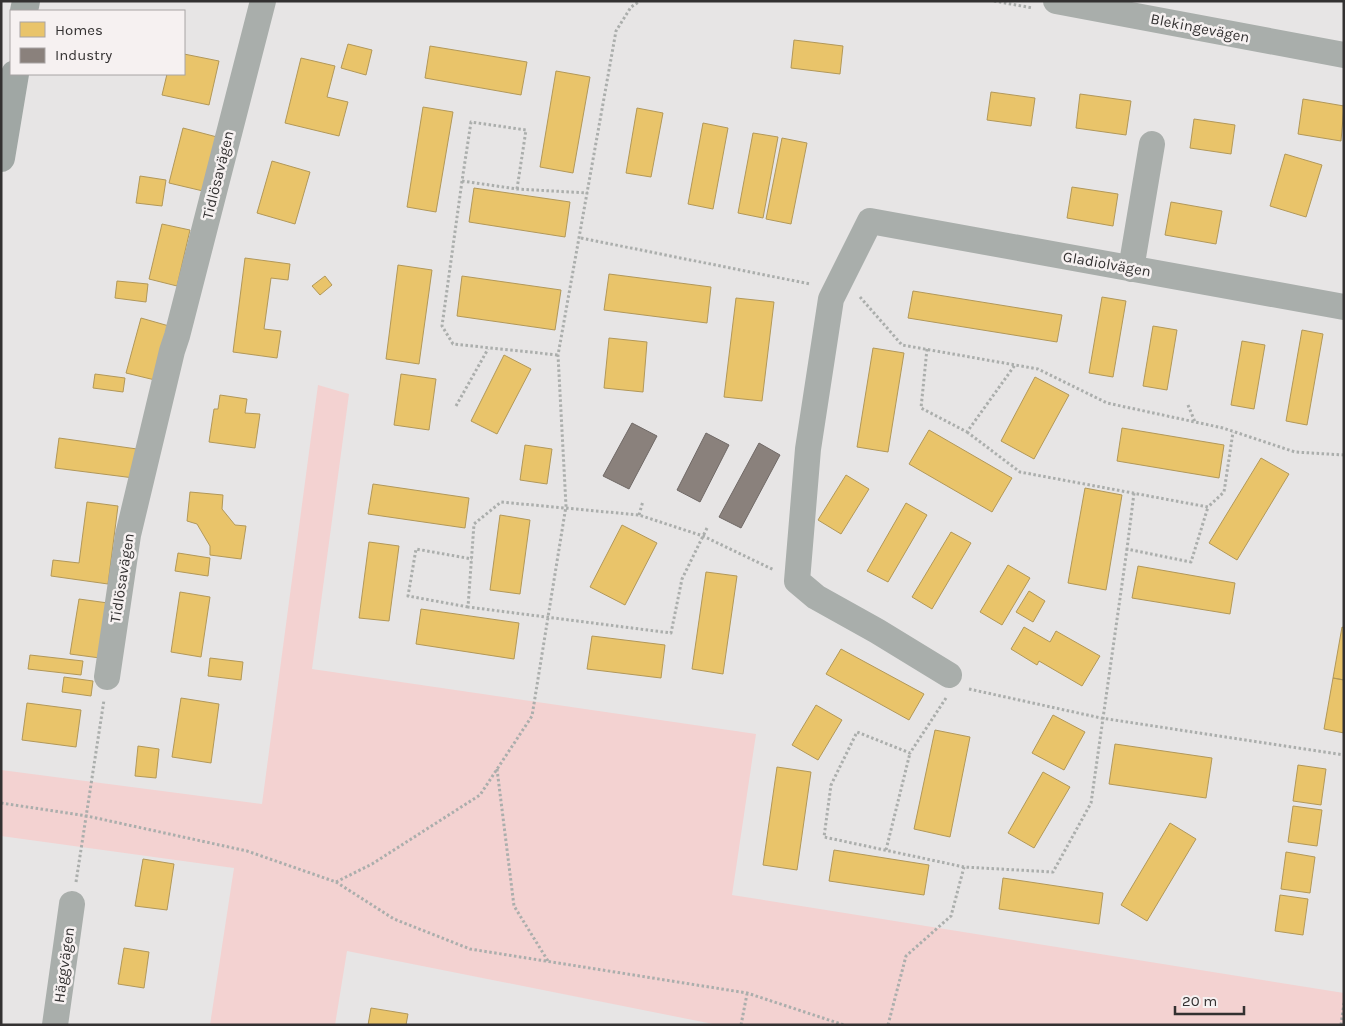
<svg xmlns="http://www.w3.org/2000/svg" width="1345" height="1026" viewBox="0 0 1345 1026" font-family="Karla,sans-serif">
<rect width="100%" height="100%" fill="#e7e5e5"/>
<!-- green -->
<path fill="#f3d2d1" d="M318,385L349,394L312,669L756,734L732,895L1344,993V1025H718L347,951L335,1025H210L234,868L1,836V770L262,804Z"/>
<!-- homes -->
<path fill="#e9c46a" stroke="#b29859" d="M794,40L843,46L840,74L791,68Z
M348,44L372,50L366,75L341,68Z
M430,46L527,62L521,95L425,78Z
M184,54L219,61L209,105L162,95L167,74H184Z
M301,58L335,66L327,97L348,102L339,136L285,123Z
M556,71L590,77L573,173L540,167Z
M991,92L1035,98L1031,126L987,120Z
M1080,94L1131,101L1126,135L1076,128Z
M1303,99L1344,106L1341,141L1298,134Z
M423,107L453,112L436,212L407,207Z
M637,108L663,113L651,177L626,173Z
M1194,119L1235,125L1231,154L1190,148Z
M703,123L728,128L713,209L688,204Z
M183,128L217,137L203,191L169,183Z
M753,133L778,137L763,218L738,213Z
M782,138L807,143L791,224L766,219Z
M1285,154L1322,165L1306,217L1270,206Z
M272,161L310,172L295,224L257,213Z
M140,176L166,180L162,206L136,203Z
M1072,187L1118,194L1113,226L1067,218Z
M474,188L570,202L565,237L469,222Z
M1171,202L1222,211L1216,244L1165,235Z
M162,224L190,230L177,286L149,279Z
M245,258L290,264L288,280L271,278L264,329L281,331L277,358L233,352Z
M398,265L432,270L419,364L386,359Z
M609,274L711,287L707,323L604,310Z
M325,276L332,285L320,295L312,286Z
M462,276L561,290L555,330L457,316Z
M117,281L148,284L146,302L115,298Z
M913,291L1062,315L1057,342L908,318Z
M1102,297L1126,301L1113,377L1089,373Z
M736,298L774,302L762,401L724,397Z
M141,318L169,326L155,380L126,373Z
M1153,326L1177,330L1167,390L1143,386Z
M1302,330L1323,334L1307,425L1286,421Z
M609,338L647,342L643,392L604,388Z
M1242,341L1265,345L1254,409L1231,405Z
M873,348L904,353L888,452L857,447Z
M504,355L531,369L497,434L471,421Z
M95,374L125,378L123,392L93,388Z
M401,374L436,379L429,430L394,425Z
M1035,377L1069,395L1034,459L1001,441Z
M220,395L247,399L245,413L260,414L255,448L209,442L214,409H218Z
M1122,428L1224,445L1219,478L1117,461Z
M929,430L1012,478L992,512L909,464Z
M59,438L137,449L134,478L55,468Z
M525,445L552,449L547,484L520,480Z
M1261,458L1289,474L1237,560L1209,543Z
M846,475L869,489L841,534L818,520Z
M373,484L469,498L465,528L368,514Z
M1085,488L1122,495L1106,590L1068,583Z
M190,492L223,495L222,509L235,525L246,526L241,559L210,555V546L197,524L187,521Z
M87,502L118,506L108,584L51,576L53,560L79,563Z
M906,503L927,515L888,582L867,571Z
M500,515L530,520L520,594L490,590Z
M622,525L657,543L625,605L590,587Z
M951,532L971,543L932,609L912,597Z
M369,542L399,546L389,621L359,618Z
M178,553L210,558L208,576L175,571Z
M1008,565L1030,578L1002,625L980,612Z
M1138,566L1235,583L1230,614L1132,598Z
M706,572L737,576L723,674L692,669Z
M1029,591L1045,601L1033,622L1016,612Z
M180,592L210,597L201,657L171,652Z
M79,599L108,603L100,658L70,654Z
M421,609L519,623L514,659L416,644Z
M1024,627L1050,642L1056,631L1100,656L1082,686L1039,661L1037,665L1011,649Z
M1342,627L1344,628V680L1333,678Z
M592,636L665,645L661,678L587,669Z
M841,649L924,694L909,720L826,674Z
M30,655L83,661L81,675L28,669Z
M210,658L243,662L241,680L208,676Z
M64,677L93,681L91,696L62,692Z
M1333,678L1344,680V733L1324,729Z
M181,698L219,704L211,763L172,757Z
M27,703L81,710L76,747L22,740Z
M816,705L842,720L818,760L792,745Z
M1053,715L1085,732L1064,770L1032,753Z
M935,730L970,737L950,837L914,829Z
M1115,744L1212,758L1206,798L1109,784Z
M138,746L159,749L156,778L135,776Z
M1298,765L1326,769L1321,805L1293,801Z
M777,767L811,772L797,870L763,865Z
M1043,772L1070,787L1034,848L1008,833Z
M1293,806L1322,810L1317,846L1288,842Z
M1170,823L1196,839L1147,921L1121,905Z
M834,850L929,865L924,895L829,881Z
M1286,852L1315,857L1310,893L1281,889Z
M143,859L174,864L167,910L135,906Z
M1003,878L1103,893L1099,924L999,909Z
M1280,895L1308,899L1303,935L1275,931Z
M124,948L149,952L144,988L118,984Z
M371,1008L408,1014L406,1025H368Z"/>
<!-- industry -->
<path fill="#8a817c" stroke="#706966" d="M632,423L657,436L629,489L603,476Z
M706,433L729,445L700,502L677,490Z
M759,443L780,455L741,528L719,517Z"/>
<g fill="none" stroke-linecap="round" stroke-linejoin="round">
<!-- path -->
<path stroke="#abaeac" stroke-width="3" stroke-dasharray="2.5 2.5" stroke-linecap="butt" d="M994,1L1033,8
M462,181L442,326L453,344L558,355
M517,189L526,130L471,122L462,181L517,189L588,193
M581,238L810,284
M860,297L902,345L1038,369L1107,403L1223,428L1295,452L1344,455
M927,349L921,408L967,432L1015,365
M1188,405L1195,422
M456,406L488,349
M967,432L1020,472L1208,507L1224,492L1233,432
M1134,493L1127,549L1191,562L1208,507
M639,515L643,501
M707,528L682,579L671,633L468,607L474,524L501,502L639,515L703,536L774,570
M468,607L408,596L416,549L472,559
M969,689L1101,718L1344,755
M946,698L910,753L857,732L831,785L824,837L964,867L1053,872L1091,803L1127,549
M497,769L514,906L548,961
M1,803L87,816L247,851L336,882L394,919L470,949L747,993L844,1025
M886,850L910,753
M76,882L104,700
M336,882L372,864L480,795L532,716L566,506L558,355L616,31L631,7L640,1
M741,1025L747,994
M888,1025L906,956L951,916L964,867
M1341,1025L1344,1003"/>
<!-- minor -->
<path stroke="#a9aeab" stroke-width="26" d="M1056,1L1344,55
M1131,269L1152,144
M949,675L877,631L816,597L797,581L808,449L831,299L870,221L1344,307
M107,677L128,535L172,351L177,336L263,1
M55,1025L72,904"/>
<!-- major -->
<path stroke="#a0a7a4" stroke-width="28" d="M24,11L26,1
M1,158L15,74"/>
</g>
<g text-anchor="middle" stroke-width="5" stroke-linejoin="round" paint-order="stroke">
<!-- street labels -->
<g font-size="15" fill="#333131" stroke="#f6f1f1">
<text transform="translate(1200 28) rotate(11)" y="5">Blekingevägen</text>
<text transform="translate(218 175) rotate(-76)" y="5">Tidlösavägen</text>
<text transform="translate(1107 264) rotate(10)" y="5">Gladiolvägen</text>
<text transform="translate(122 578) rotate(-81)" y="5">Tidlösavägen</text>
<text transform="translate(64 965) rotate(-82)" y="5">Häggvägen</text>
</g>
</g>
<!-- border -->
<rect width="1345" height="1026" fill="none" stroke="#333131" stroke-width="5"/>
<!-- legend -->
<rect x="10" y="10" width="175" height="65" fill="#f6f1f1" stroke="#a8a4a4"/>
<rect x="20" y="22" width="25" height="15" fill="#e9c46a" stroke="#a8a4a4"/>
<text x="55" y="35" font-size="15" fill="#333131">Homes</text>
<rect x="20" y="48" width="25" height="15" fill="#8a817c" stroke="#a8a4a4"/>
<text x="55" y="60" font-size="15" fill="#333131">Industry</text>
<!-- scale -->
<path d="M1175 1006v8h69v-8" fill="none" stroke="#333131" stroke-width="2.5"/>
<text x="1182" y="1006" font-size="15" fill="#333131" stroke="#f6f1f1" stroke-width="4" paint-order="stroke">20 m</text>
</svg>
